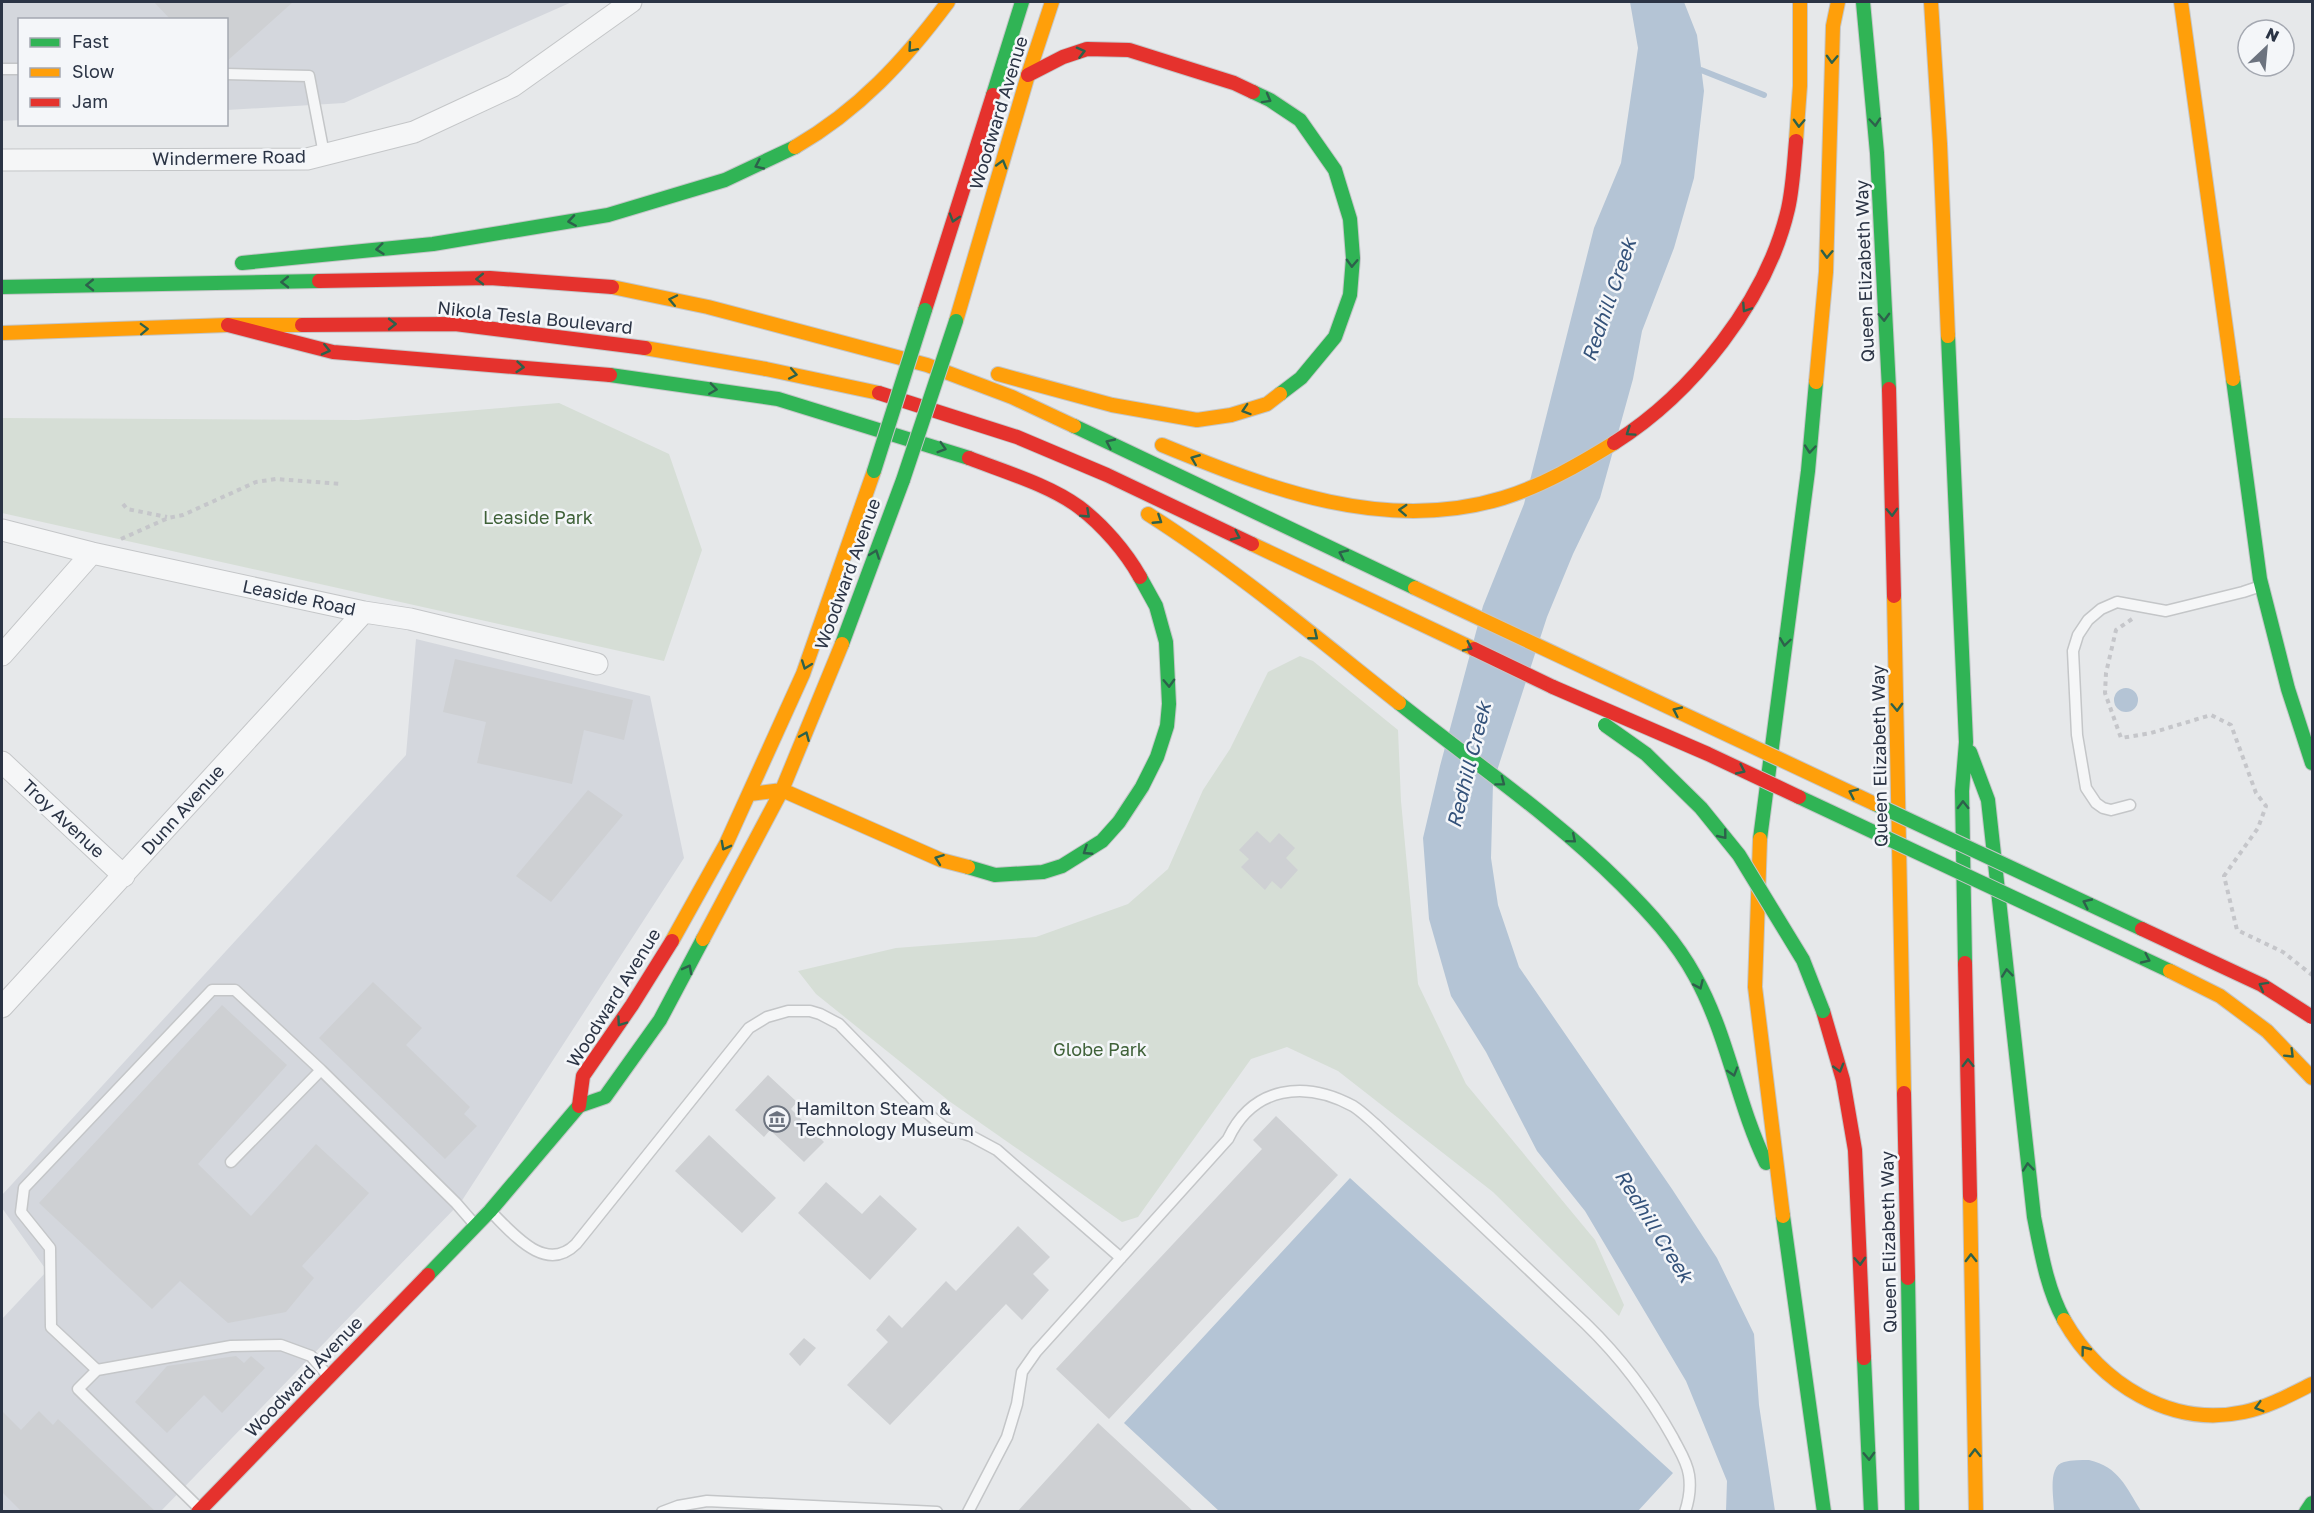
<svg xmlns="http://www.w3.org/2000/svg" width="2314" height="1513" viewBox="0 0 2314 1513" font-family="'Golos Text',sans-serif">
<rect width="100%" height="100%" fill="#e6e8ea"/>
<!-- built -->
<path fill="#d4d7dd" d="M2,2H572L344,103L227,110L226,20H20L19,120L2,121Z
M416,639L650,696L684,858L461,1202L161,1511H2V1319L47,1271L2,1208V1195L406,755Z"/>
<!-- green -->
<path fill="#d6ded6" d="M559,403L669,454L702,550L664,661L2,513V418L358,420Z
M1300,656L1313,661L1398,730L1401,801L1418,984L1466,1084L1595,1240L1624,1305L1619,1316L1493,1192L1338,1071L1287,1047L1251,1059L1138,1217L1122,1222L949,1101L816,994L798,971L896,948L1036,937L1128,904L1168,869L1203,790L1230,749L1268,672Z"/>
<!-- water -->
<path fill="#b4c4d5" d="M1630,2H1684L1697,35L1704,91L1694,178L1674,248L1642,331L1633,379L1600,498L1573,554L1547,617L1493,783L1491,858L1498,905L1519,967L1672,1189L1717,1258L1754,1334L1759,1405L1775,1511H1726L1727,1481L1686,1381L1585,1211L1537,1151L1486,1052L1451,996L1429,919L1423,838L1440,766L1483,606L1524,504L1594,228L1621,163L1638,48Z
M2114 700a12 12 0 1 1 24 0a12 12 0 1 1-24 0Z
M1350,1178L1673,1473L1638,1511H1219L1124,1423Z
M2089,1460C2119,1467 2126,1487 2141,1511H2054C2054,1498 2047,1466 2064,1462C2072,1460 2081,1460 2089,1460Z"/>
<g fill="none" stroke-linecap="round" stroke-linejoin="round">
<!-- stream -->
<path stroke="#b4c4d5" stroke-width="6" d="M1701,70L1764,95"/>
</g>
<!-- building -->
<path fill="#ced0d3" d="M154,2H293L226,62V20H171Z
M455,659L633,700L624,740L584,730L572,784L477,763L486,722L443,712Z
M588,790L623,815L551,902L516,876Z
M1257,831L1270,843L1279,833L1295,848L1286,858L1298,870L1281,889L1272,881L1265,890L1241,867L1249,859L1239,850Z
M373,982L422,1028L406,1045L470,1107L464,1114L477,1126L445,1159L319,1038Z
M222,1005L287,1065L198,1164L251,1216L316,1144L369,1193L302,1266L314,1278L286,1312L228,1323L180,1281L152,1309L39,1203Z
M768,1075L797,1102L791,1109L824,1142L804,1162L770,1130L764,1137L735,1110Z
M1276,1116L1338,1175L1109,1419L1056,1369L1262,1149L1253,1140Z
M709,1135L776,1198L742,1233L675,1171Z
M826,1182L862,1214L880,1195L917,1229L870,1280L798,1213Z
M1018,1226L1050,1257L1033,1274L1049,1290L1022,1320L1006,1304L890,1425L847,1385L888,1342L876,1330L889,1315L902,1328L946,1281L956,1291Z
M804,1338L816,1348L800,1366L789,1354Z
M236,1356L244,1363L251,1356L265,1368L222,1413L204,1395L167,1433L135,1402L167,1366Z
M2,1411L21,1430L39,1411L53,1425L58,1419L156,1512H22L2,1492Z
M1098,1423L1194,1512H1017Z"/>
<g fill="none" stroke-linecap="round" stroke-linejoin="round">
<!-- lane casing -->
<g stroke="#c4c6c8" stroke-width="13">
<path id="lane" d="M2,69H20
M226,74L309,76L324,154
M2130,805L2111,810L2103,808L2096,803L2086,788L2077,735L2073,651L2078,635L2088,620L2101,609L2117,602L2166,611L2243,592L2261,586
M231,1162L321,1070
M490,1211C512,1232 545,1275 576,1244L749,1028L767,1017L788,1011H810L820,1014L839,1024L921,1108L944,1127L971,1136L997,1150L1121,1258
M97,1370L231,1346L281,1345L311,1356L329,1377
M199,1508L78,1389L97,1370L51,1327L50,1248L21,1212L24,1188L212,990H235L321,1070L456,1203L476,1226
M662,1512L678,1506L707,1501L937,1512
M968,1512L1007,1437L1017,1404L1022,1372L1036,1352L1228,1139C1253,1086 1305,1080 1353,1106C1361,1111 1368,1118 1375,1124L1586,1324C1621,1358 1649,1395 1673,1438C1679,1450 1687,1461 1689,1475C1691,1488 1689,1500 1685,1512"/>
</g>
<!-- street casing -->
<g stroke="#c4c6c8" stroke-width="23">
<path id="street" d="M2,160L307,159L414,132L513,86L631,2
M2,530L92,553L364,612L410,619L597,664
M2,655L92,553
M2,762L124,876
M2,1007L364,612"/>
</g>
<!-- fast casing -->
<g stroke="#c4c6c8" stroke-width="16">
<path id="fast" d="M1863,2L1877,153L1889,389
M1253,92L1270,100L1300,120L1335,170L1350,219L1353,258L1350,295L1335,337L1301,378L1280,394
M993,95L1022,2
M242,263L433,244L608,215L725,180L795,147
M2,287L319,281
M1948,336L1966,742L1962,791L1965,963
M610,375L778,399L969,458
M2233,379L2260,579L2288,689L2312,763
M1074,426L1415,588
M842,644L903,480
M1399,703C1474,763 1553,816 1621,884C1649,912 1676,941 1695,976C1728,1035 1737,1103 1766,1163
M1970,752L1988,800L2034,1217C2041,1252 2047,1289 2064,1320
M1760,839L1808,471L1816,382
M968,867L995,875L1043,872L1062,866L1102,841L1119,822L1142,787L1157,757L1167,726L1169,704L1166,642L1156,606L1140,577
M1783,1216L1824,1512
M428,1275L490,1211L579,1106L605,1097L660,1020L703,939
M1908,1278L1912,1512
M1864,1358L1871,1512
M2306,1512L2312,1503"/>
</g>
<!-- slow casing -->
<g stroke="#c4c6c8" stroke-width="16">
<path id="slow" d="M1931,2L1940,144L1948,336
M2181,2L2233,379
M1796,141L1800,86V2
M795,147C859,110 904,61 948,2
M612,287L708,307L927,365L1012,397L1074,426
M956,321L1028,75L1052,2
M2,333L228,325H302
M645,348L766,369L879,393
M998,374L1112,405L1197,420L1231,415L1267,404L1280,394
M1816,382L1826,272L1833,26L1838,2
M1162,445C1269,489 1386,534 1503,498C1542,486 1580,464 1614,443
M1148,514C1236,570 1317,638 1399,703
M1252,544L1474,649
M1894,596L1904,1093
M750,794L782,790L941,860L968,867
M1760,839L1755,987L1783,1216
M703,939L782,790L842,644
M672,941L726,844L803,674L874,471
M2267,1031L2312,1078
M1970,1196L1976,1512
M2064,1320C2100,1383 2170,1428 2244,1412C2268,1407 2290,1395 2312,1384"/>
</g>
<!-- jam casing -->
<g stroke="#c4c6c8" stroke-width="16">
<path id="jam" d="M1028,75L1063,57L1087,49L1129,50L1234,83L1253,92
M319,281L490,278L612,287
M925,310L993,95
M228,325L333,352L610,375
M302,325L455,324L645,348
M1889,389L1894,596
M879,393L1017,437L1107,475L1252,544
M1614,443C1692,394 1767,300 1788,209C1793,187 1794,163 1796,141
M969,458C1005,472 1049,485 1079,507C1103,525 1126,552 1140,577
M1474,649L1553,687
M1965,963L1970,1196
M1823,1011L1843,1080L1855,1150L1864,1358
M1904,1093L1908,1278
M579,1106L583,1076L632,1005L672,941
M198,1512L428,1275"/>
</g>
<!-- path -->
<path stroke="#c5c6ca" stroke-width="4" stroke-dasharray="4.5 4.5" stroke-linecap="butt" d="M123,504L127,509L167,517
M121,539L168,518L183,515L256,482L276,479L342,484
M2132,619L2116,630L2106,673L2105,693L2121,738L2151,733L2211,715L2231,725L2256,793L2266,806L2258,828L2224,876L2237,930L2283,952L2312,975"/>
<!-- lane -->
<use href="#lane" stroke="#f5f6f7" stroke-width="10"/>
<!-- street -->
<use href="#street" stroke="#f5f6f7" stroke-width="21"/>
<!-- fast -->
<use href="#fast" stroke="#30b455" stroke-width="14"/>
<!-- slow -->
<use href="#slow" stroke="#ff9f0a" stroke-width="14"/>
<!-- jam -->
<use href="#jam" stroke="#e5322d" stroke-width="14"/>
<!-- fast-bridge casing -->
<g stroke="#c4c6c8" stroke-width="16" stroke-linecap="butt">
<path id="fast-bridge" d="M874,471L925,310
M903,480L956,321
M1605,725L1646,754L1701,808L1739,855L1803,960L1823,1011
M1799,797L2170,971
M1875,804L2142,929"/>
</g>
<!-- slow-bridge casing -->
<g stroke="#c4c6c8" stroke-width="16" stroke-linecap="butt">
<path id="slow-bridge" d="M1415,588L1875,804
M2170,971L2220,996L2267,1031"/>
</g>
<!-- jam-bridge casing -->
<g stroke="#c4c6c8" stroke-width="16" stroke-linecap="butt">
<path id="jam-bridge" d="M1553,687L1708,754L1799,797
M2142,929L2262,985L2312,1017"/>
</g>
<!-- fast-bridge -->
<use href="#fast-bridge" stroke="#30b455" stroke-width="14"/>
<!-- slow-bridge -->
<use href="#slow-bridge" stroke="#ff9f0a" stroke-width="14"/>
<!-- jam-bridge -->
<use href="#jam-bridge" stroke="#e5322d" stroke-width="14"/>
</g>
<!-- one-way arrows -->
<defs><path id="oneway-chevron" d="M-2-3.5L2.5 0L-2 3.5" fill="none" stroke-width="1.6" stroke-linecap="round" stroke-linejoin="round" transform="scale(1.5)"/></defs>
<g stroke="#2d614b">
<use href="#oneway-chevron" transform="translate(912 48) rotate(131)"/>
<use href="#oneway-chevron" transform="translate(1081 52) rotate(-14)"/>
<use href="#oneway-chevron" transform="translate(1832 59) rotate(92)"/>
<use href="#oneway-chevron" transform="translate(1267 99) rotate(29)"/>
<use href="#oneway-chevron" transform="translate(1875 122) rotate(85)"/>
<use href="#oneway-chevron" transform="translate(1799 123) rotate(92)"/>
<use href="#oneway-chevron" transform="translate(1002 164) rotate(-74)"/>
<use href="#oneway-chevron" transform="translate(759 165) rotate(155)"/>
<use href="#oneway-chevron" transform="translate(954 218) rotate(107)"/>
<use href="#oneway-chevron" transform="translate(572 221) rotate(171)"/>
<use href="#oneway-chevron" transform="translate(380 249) rotate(174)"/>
<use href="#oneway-chevron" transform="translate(1827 254) rotate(92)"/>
<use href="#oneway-chevron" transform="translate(1352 263) rotate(92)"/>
<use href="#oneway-chevron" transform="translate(480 279) rotate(179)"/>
<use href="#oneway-chevron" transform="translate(285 282) rotate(179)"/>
<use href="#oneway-chevron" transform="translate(90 285) rotate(179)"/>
<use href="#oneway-chevron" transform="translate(673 300) rotate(-168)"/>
<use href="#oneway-chevron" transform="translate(1746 308) rotate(123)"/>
<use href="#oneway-chevron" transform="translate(1884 317) rotate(88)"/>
<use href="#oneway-chevron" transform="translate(392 324)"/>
<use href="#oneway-chevron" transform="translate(144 329) rotate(-2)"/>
<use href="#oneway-chevron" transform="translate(326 350) rotate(13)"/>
<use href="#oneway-chevron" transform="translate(520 367) rotate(5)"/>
<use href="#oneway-chevron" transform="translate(793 374) rotate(11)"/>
<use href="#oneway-chevron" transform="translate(713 389) rotate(8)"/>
<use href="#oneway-chevron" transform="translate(1246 410) rotate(162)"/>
<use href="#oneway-chevron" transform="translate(1630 432) rotate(146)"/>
<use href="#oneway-chevron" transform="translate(1110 443) rotate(-155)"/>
<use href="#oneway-chevron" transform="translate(942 448) rotate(17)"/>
<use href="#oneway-chevron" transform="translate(1810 449) rotate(95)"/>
<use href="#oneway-chevron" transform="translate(1195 459) rotate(-158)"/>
<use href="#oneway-chevron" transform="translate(1403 510) rotate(-177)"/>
<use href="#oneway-chevron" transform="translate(1892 512) rotate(88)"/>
<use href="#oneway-chevron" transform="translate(1086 514) rotate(43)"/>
<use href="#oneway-chevron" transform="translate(1158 520) rotate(33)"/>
<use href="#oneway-chevron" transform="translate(1236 536) rotate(25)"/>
<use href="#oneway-chevron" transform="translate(875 554) rotate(-70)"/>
<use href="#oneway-chevron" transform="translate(1343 554) rotate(-155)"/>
<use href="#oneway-chevron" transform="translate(1314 636) rotate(39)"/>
<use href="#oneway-chevron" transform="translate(1785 642) rotate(98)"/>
<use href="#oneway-chevron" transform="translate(1468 647) rotate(26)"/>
<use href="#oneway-chevron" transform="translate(806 665) rotate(110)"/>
<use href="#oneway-chevron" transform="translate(1169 683) rotate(88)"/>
<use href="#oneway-chevron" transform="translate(1897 707) rotate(88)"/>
<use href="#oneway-chevron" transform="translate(1677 711) rotate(-155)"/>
<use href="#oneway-chevron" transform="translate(805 736) rotate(-67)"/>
<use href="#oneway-chevron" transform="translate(1741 770) rotate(25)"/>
<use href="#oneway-chevron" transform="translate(1501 782) rotate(37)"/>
<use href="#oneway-chevron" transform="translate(1853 793) rotate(-155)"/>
<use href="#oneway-chevron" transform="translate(1963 805) rotate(-91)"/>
<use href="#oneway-chevron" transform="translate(1723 835) rotate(51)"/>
<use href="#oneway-chevron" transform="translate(1572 839) rotate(40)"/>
<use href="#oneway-chevron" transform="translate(725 846) rotate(118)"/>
<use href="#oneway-chevron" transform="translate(1087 851) rotate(147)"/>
<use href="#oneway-chevron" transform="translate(939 859) rotate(-160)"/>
<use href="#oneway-chevron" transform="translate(2087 903) rotate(-155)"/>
<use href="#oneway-chevron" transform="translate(2146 959) rotate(25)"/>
<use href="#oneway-chevron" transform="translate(688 969) rotate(-62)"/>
<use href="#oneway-chevron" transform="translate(2007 973) rotate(-96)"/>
<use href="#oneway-chevron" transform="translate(1699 985) rotate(66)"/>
<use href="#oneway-chevron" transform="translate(2263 986) rotate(-151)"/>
<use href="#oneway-chevron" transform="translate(621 1022) rotate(125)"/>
<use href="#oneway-chevron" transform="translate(2290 1054) rotate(45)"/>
<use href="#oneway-chevron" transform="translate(1968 1063) rotate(-91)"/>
<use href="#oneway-chevron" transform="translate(1839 1068) rotate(74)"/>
<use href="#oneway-chevron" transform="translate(1733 1072) rotate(73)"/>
<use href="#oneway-chevron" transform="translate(2028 1167) rotate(-96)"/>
<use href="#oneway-chevron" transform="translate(1971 1258) rotate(-91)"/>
<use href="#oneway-chevron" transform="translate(1860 1261) rotate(87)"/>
<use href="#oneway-chevron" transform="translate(2085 1350) rotate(-127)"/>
<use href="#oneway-chevron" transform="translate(2259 1407) rotate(164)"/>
<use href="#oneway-chevron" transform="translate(1975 1453) rotate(-91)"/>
<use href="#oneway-chevron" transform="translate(1869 1456) rotate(88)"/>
</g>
<!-- icons -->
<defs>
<g id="museum-ring" transform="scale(1.35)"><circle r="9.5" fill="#f4f6f9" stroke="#6c737f" stroke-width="1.5"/><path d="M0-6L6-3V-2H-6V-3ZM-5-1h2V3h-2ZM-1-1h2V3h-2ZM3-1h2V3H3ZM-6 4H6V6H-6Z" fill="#6c737f"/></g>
</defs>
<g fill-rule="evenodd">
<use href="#museum-ring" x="777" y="1119"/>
</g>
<g text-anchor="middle" stroke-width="5" stroke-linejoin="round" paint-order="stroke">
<!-- street labels -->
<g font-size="18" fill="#2b3445" stroke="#f4f6f9">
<text transform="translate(999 113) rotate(-73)" y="6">Woodward Avenue</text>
<text transform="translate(229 158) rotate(-1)" y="6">Windermere Road</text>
<text transform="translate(1865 271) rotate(-92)" y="6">Queen Elizabeth Way</text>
<text transform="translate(535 318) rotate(6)" y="6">Nikola Tesla Boulevard</text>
<text transform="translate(848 574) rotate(-70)" y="6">Woodward Avenue</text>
<text transform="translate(299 598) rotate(12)" y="6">Leaside Road</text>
<text transform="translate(1880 756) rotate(-91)" y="6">Queen Elizabeth Way</text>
<text transform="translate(183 810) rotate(-48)" y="6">Dunn Avenue</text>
<text transform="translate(63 819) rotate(43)" y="6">Troy Avenue</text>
<text transform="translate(614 998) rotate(-58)" y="6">Woodward Avenue</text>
<text transform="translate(1889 1242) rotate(-91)" y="6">Queen Elizabeth Way</text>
<text transform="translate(304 1377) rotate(-46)" y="6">Woodward Avenue</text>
</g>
<!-- park labels -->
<g font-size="18" fill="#3f6138" stroke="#f4f6f9">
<text x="538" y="524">Leaside Park</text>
<text x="1100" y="1056">Globe Park</text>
</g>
<!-- poi labels -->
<g font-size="18" fill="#2b3445" stroke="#f4f6f9" text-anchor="start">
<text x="796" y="1115">Hamilton Steam &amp;<tspan x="796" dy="21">Technology Museum</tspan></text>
</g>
<!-- water labels -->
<g font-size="20" font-style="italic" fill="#34527a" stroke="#f4f6f9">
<text transform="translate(1609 300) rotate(-71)" y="7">Redhill Creek</text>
<text transform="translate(1469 765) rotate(-76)" y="7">Redhill Creek</text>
<text transform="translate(1654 1226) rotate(58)" y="7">Redhill Creek</text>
</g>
</g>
<!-- border -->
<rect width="2314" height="1513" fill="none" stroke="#2b3445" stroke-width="6"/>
<!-- legend -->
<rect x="18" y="18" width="210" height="108" fill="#f4f6f9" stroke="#a4a8b1" stroke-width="1.5"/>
<rect x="30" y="38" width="30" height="9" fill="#30b455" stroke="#a4a8b1" stroke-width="1.5"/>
<text x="72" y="48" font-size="18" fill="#2b3445">Fast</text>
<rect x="30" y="68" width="30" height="9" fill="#ff9f0a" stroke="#a4a8b1" stroke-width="1.5"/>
<text x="72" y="78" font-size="18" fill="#2b3445">Slow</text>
<rect x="30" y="98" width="30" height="9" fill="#e5322d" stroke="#a4a8b1" stroke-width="1.5"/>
<text x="72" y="108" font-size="18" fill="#2b3445">Jam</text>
<!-- north arrow -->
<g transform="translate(2266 48) rotate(26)"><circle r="28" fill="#f4f6f9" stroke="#a4a8b1" stroke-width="1.5"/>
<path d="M0-4.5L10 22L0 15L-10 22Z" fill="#6c737f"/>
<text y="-9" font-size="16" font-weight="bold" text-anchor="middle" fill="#2b3445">N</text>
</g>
</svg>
